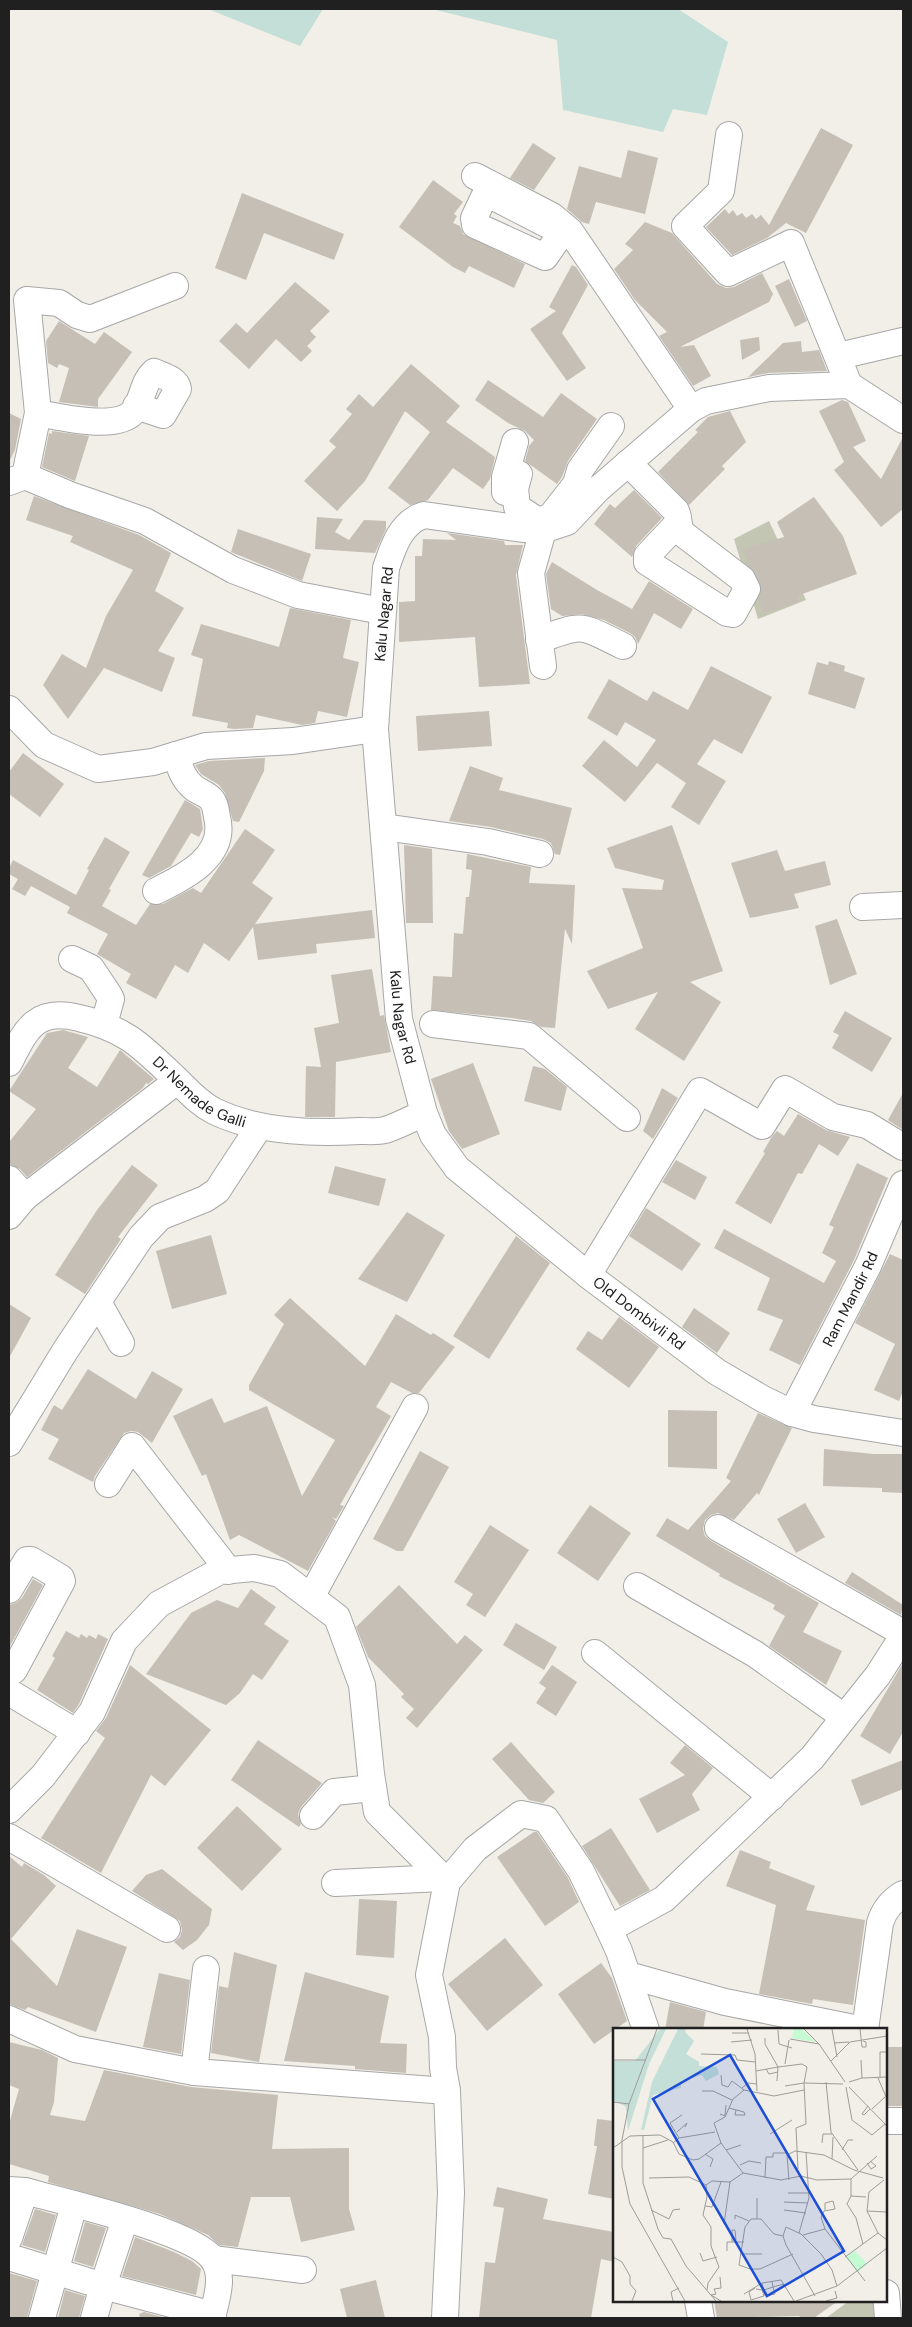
<svg xmlns="http://www.w3.org/2000/svg" width="912" height="2327" viewBox="0 0 912 2327" font-family="'DM Sans',sans-serif">
<rect width="100%" height="100%" fill="#f1efe7"/>
<!-- construction -->
<path fill="#c2c6b2" d="M769,521L806,600L758,619L734,539Z
M849,2301H880L882,2318H826Z"/>
<!-- wetland -->
<path fill="#c3dfd7" d="M208,9H323L300,46Z
M432,9H678L728,42L707,115L673,109L663,132L563,110L557,40Z"/>
<!-- building -->
<path fill="#c6bfb6" d="M821,128L853,145L806,233L786,223L767,238L732,255L706,227L725,209L729,214L733,210L737,216L742,213L746,218L752,214L756,219L761,215L769,225Z
M533,143L556,158L534,190L510,178Z
M628,150L658,158L645,214L596,202L589,224L582,222L567,209L579,166L621,178Z
M433,180L463,202L454,214L457,216L453,223L460,226L463,234L525,264L514,288L469,266L465,273L453,267L399,227Z
M242,193L344,234L334,260L264,233L246,280L215,268Z
M645,222L672,233L717,284L726,288L734,287L762,273L773,294L769,302L680,347L694,345L711,376L693,386L659,336L667,332L635,300L614,269L633,250L625,244Z
M572,265L576,267L588,285L562,333L586,368L567,381L530,329L556,311L549,307Z
M789,279L807,321L795,327L775,286Z
M295,282L330,311L310,331L316,337L307,346L312,351L301,362L276,339L249,369L219,341L236,323L247,333Z
M59,321L95,344L104,332L132,352L98,399V407L59,402L69,368L59,364L57,368L48,363L46,341Z
M759,337L760,350L742,360L740,340Z
M801,341L802,352L819,350L827,371L768,373L748,377L783,343Z
M411,364L460,406L446,422L495,457L490,479L483,489L453,468L428,500L410,505L388,488L430,432L405,411L365,481L337,511L304,481L336,447L329,441L352,414L346,409L359,394L373,407Z
M488,380L543,417L561,393L597,419L568,461L562,477L557,484L525,461L529,446L534,440L525,431L508,423L475,400Z
M842,400L848,402L866,441L853,447L881,479L903,437V509L881,527L834,470L844,462L819,411Z
M730,411L746,442L722,466L725,469L689,505L658,472L698,432L695,430L708,417Z
M9,413L21,419L15,450L9,462Z
M52,431L89,436L75,481L42,467L49,433L52,434Z
M634,490L662,518L636,546L632,557L594,524L610,504L615,508Z
M34,496L139,535L171,553L155,591L184,608L158,651L175,658L162,692L104,668L68,719L43,685L62,654L86,668L106,616L133,570L70,542L73,536L26,520Z
M814,497L843,536L857,574L797,596L799,602L763,613L759,599L762,590L761,583L755,572L748,565L743,549L784,537L777,522Z
M317,517L343,519L335,532L349,540L364,520L386,521V529L375,553L315,549Z
M238,529L311,554L302,581L231,552Z
M447,533L504,541L505,545H523L516,575L530,684L479,687L475,637L399,642V602L415,601V556H422L423,539L456,540Z
M552,562L597,590L632,609L649,581L693,609L681,629L654,613L638,644L635,637L630,633L604,620L582,614L562,616L551,609L546,574Z
M290,608L351,620L343,658L359,662L347,717L318,711L315,723L302,725L256,715L253,728L234,729L227,728L228,723L192,716L203,659L191,655L201,624L279,647Z
M829,661L845,666L844,671L865,678L855,709L808,694L817,662L828,665Z
M711,666L772,697L742,754L714,739L697,764L726,781L699,825L671,807L686,783L657,763L625,802L582,766L604,740L637,767L656,740L625,722L617,736L587,718L609,679L647,701L653,691L688,710Z
M489,711L492,746L418,751L416,716Z
M23,753L64,784L40,817L9,794V772Z
M265,758L264,771L251,798L239,822L233,821L225,793L219,785L201,774L195,765L209,761Z
M470,766L503,778L499,790L572,808L560,855L555,854L551,843L543,839L491,827L449,821Z
M185,800L200,809L203,829L199,837L191,833L171,866L149,878L142,875Z
M672,825L723,971L690,982L721,1002L684,1061L635,1029L658,992L608,1009L587,971L643,948L622,888L662,890L664,880L615,868L607,848Z
M245,829L275,850L252,883L273,898L255,924L372,910L375,938L316,944L317,953L258,960L253,927L229,961L204,943L188,973L175,965L156,999L126,983L131,974L97,954L108,934L67,913L70,907L31,886L25,896L12,889L18,879L9,874V868L13,860L76,895L89,870L87,869L105,837L130,852L109,889L111,890L102,906L136,925L150,904H163L193,888L201,893Z
M404,845L432,849L433,923H406Z
M777,850L785,871L825,861L831,885L794,894L799,908L750,918L731,863Z
M467,854L531,867L529,883L575,885L572,944L565,929L555,1028L541,1027L531,1021L512,1018L431,1010L433,976L452,977L454,933L463,934L466,897H469L472,870L466,869Z
M837,919L857,974L830,985L815,926Z
M372,969L380,1016L384,1015L391,1052L336,1062L335,1117H305L306,1066L321,1067L314,1028L339,1023L331,975Z
M845,1011L892,1038L872,1072L832,1048L839,1035L833,1032Z
M63,1030L88,1037L68,1068L97,1087L120,1050L154,1079L148,1084L146,1083L143,1088L27,1177L20,1169L9,1164V1142L36,1109L9,1091L47,1033Z
M473,1063L500,1134L462,1149L449,1131L431,1079Z
M533,1066L545,1069L567,1087L561,1111L524,1101Z
M662,1088L678,1098L653,1139L643,1131Z
M903,1093V1130L888,1120Z
M798,1114L826,1130L850,1137L838,1156L819,1144L802,1174L798,1173L771,1224L735,1203L765,1153L763,1152L771,1138L777,1131L784,1136Z
M676,1160L707,1177L695,1200L662,1182Z
M857,1163L888,1178L854,1260L800,1365L769,1350L783,1320L757,1310L770,1278L714,1248L724,1229L824,1283L836,1261L822,1253L834,1227L829,1225Z
M132,1165L158,1185L118,1237L121,1239L85,1294L55,1275L97,1210Z
M335,1166L386,1179L379,1206L328,1193Z
M646,1208L701,1244L682,1271L629,1236Z
M407,1212L445,1235L407,1302L358,1279Z
M211,1235L227,1294L172,1309L156,1251Z
M516,1236L550,1263L489,1359L453,1336Z
M890,1254L903,1260V1391L899,1401L874,1390L895,1344L855,1323Z
M290,1298L365,1366L396,1314L431,1335L433,1333L455,1347L419,1393H412L391,1382L376,1407L391,1416L340,1505L344,1506L336,1519L332,1517L336,1521L308,1571L239,1535L230,1540L206,1474L202,1476L173,1416L212,1398L224,1423L267,1406L302,1496L335,1440L249,1390V1385L284,1324L274,1315Z
M9,1304L31,1318L9,1358Z
M694,1308L730,1333L717,1353L682,1327Z
M619,1317L659,1347L629,1388L576,1349L588,1331L602,1340Z
M88,1369L136,1399L152,1371L183,1389L152,1443L138,1432L131,1431L124,1433L95,1476L93,1482L48,1459L59,1439L41,1430L54,1405L62,1410Z
M668,1410L717,1411V1469L668,1467Z
M758,1413L792,1428L759,1495L757,1493L734,1520L718,1513L711,1515L705,1520L703,1529L705,1536L711,1541L819,1603L803,1632L842,1651L826,1685L769,1646L785,1616L773,1609L775,1605L719,1576L720,1574L656,1536L667,1518L688,1530L731,1481L726,1478Z
M824,1449L874,1454H903V1493L882,1492V1488L823,1486Z
M420,1451L449,1467L403,1551H397L373,1539Z
M805,1503L825,1537L796,1553L777,1519Z
M590,1505L631,1533L598,1581L557,1553Z
M490,1525L529,1550L485,1617L466,1605L473,1594L454,1582Z
M852,1572L903,1605L901,1615L845,1583Z
M33,1579L43,1585L9,1648V1605L16,1603L22,1598Z
M399,1585L457,1644L465,1635L483,1650L417,1728L406,1718L414,1709L401,1697L404,1694L368,1657L356,1627Z
M251,1589L276,1607L264,1624L289,1641L262,1680L253,1674L240,1693L226,1705L146,1674L191,1613L217,1600L238,1608Z
M516,1623L557,1647L544,1670L503,1645Z
M66,1631L79,1638L81,1634L87,1638L89,1635L96,1639L98,1634L108,1639L79,1704L73,1713L37,1690L55,1658L52,1656Z
M903,1663V1732L890,1754L860,1736Z
M130,1665L211,1730L165,1786L151,1775L101,1873L41,1838L105,1738L96,1731L106,1718Z
M552,1665L577,1682L556,1716L536,1703L546,1688L539,1683Z
M258,1740L322,1783L301,1807L298,1814L301,1824L299,1827L231,1780Z
M511,1742L555,1792L543,1803L529,1800L492,1759Z
M685,1745L713,1768L692,1794L700,1810L657,1833L639,1799L685,1775L670,1763Z
M903,1760V1789L861,1806L851,1780Z
M237,1806L282,1849L242,1891L197,1848Z
M611,1828L650,1890L620,1906L582,1846Z
M534,1832H537L568,1878L579,1902L545,1926L497,1857Z
M740,1850L771,1862L769,1868L815,1886L806,1910L865,1920L853,2005L813,1999L812,2004L759,1994L776,1905L726,1886Z
M9,1856L22,1867L24,1863L44,1875L56,1886L11,1939L57,1986L77,1929L127,1947L96,2032L28,2007L25,2010L9,2004Z
M162,1869L212,1909L209,1925L197,1940L183,1950L174,1942L180,1937L182,1930L180,1921L132,1891L146,1875Z
M359,1899L397,1901L394,1958L356,1955Z
M505,1938L543,1985L487,2031L448,1984Z
M234,1952L277,1965L259,2062L211,2053L219,1986L228,1988Z
M601,1963L612,1978L627,2021L594,2044L558,1994Z
M305,1972L389,1996L380,2043L407,2044L406,2073L355,2069V2066L284,2061Z
M159,1973L190,1980L181,2054L143,2047Z
M670,2002L706,2012L703,2030H665Z
M9,2042L42,2050L58,2058L54,2102L50,2115L85,2121L104,2070L191,2087L278,2095L272,2149L349,2148V2209L355,2230L301,2242L290,2197H251L238,2247L219,2245L208,2235L160,2214L48,2182L49,2176L9,2164V2124L19,2089L9,2085Z
M886,2047H903V2106H886Z
M597,2119L614,2121V2199L588,2194L597,2146H594Z
M497,2187L548,2199L543,2219L614,2232V2262L601,2259L591,2318H479L485,2262L495,2263L504,2208L493,2206Z
M35,2209L56,2215L45,2252L22,2245Z
M85,2222L106,2228L93,2267L74,2261Z
M135,2237L174,2252L192,2261L201,2269L196,2295L122,2276Z
M9,2273L37,2281L27,2318H9Z
M376,2280L385,2318H347L340,2289Z
M65,2290L85,2296L79,2318H58Z
M714,2301H838L814,2318H801L799,2316L717,2318Z
M144,2312L166,2318H140L139,2314Z"/>
<g fill="none" stroke-linecap="round" stroke-linejoin="round">
<!-- minor casing -->
<g stroke="#a7a7a7" stroke-width="28">
<g id="minor">
<path d="M729,135L721,191L685,226L728,273L791,243L849,385"/>
<path d="M475,176L552,216L570,231L691,409"/>
<path d="M490,195L556,229L558,238L545,257L475,225L474,218L484,197Z"/>
<path d="M839,356L903,341"/>
<path d="M38,413C61,417 119,432 135,410C143,398 143,382 154,372C163,376 177,379 178,389L163,415L136,406"/>
<path id="s1" d="M903,420L849,385L769,388L706,401L691,409L597,490L567,522L543,530L523,529L424,515C401,522 393,547 386,568L375,729L399,1019L424,1113L433,1135L457,1168L588,1275L717,1372L763,1399L792,1413L814,1419L903,1433"/>
<path d="M628,463L676,511C680,519 677,525 682,533L742,579L747,589L733,614L727,613L647,562V556L678,523"/>
<path d="M519,474L515,489L517,507L535,519L543,520L551,516L576,484L580,470L611,426"/>
<path d="M25,476L70,495L145,521L233,570L298,595L382,611"/>
<path d="M9,482L25,476L38,413L27,300L59,303L77,315L90,319L175,286"/>
<path d="M505,492V477L515,442"/>
<path d="M539,640C584,623 580,625 623,646"/>
<path d="M543,666L531,573L543,530"/>
<path d="M9,709L44,745L98,769L153,762L206,746L293,741L375,729"/>
<path d="M384,827L488,842L540,854"/>
<path d="M156,891C185,877 227,856 217,817C216,811 215,803 211,799C207,794 199,792 194,788C183,779 180,768 176,755"/>
<path d="M863,907L903,905"/>
<path d="M72,959L91,968L109,995L111,999L104,1024"/>
<path d="M433,1024L529,1036L627,1118"/>
<path id="s2" d="M9,1063C26,1029 36,1007 79,1018C128,1029 144,1049 179,1082C190,1093 200,1104 214,1111C257,1132 311,1134 359,1131C367,1131 377,1132 385,1130C398,1126 411,1119 424,1113"/>
<path d="M9,1179L25,1197"/>
<path d="M9,1216L25,1197L177,1081"/>
<path d="M588,1275L700,1091L762,1126L785,1089L833,1117L867,1125L903,1147"/>
<path d="M98,1302L121,1343"/>
<path id="s3" d="M792,1413L868,1266L903,1184"/>
<path d="M9,1443L65,1351L141,1237L160,1217L205,1199L217,1191L259,1127"/>
<path d="M108,1484L132,1446L229,1571"/>
<path d="M718,1528L903,1633"/>
<path d="M637,1586L755,1654L844,1717"/>
<path d="M9,1590L27,1560H31L61,1578L62,1581L14,1670L9,1673"/>
<path d="M311,1597L415,1407"/>
<path d="M595,1653L772,1797"/>
<path d="M9,1692L77,1733"/>
<path d="M9,1810L43,1776L92,1712L124,1641L159,1604L220,1571L254,1568L280,1574L337,1617L362,1685L371,1774L377,1812L447,1882"/>
<path d="M313,1816L334,1792L373,1788"/>
<path d="M9,1837L167,1929"/>
<path d="M335,1883L443,1878"/>
<path d="M609,1929L664,1899L812,1758L878,1675L903,1636"/>
<path d="M628,1975L725,2002L864,2030"/>
<path d="M9,2019L75,2049L194,2072L447,2091"/>
<path d="M865,2030L880,1923C884,1910 891,1901 903,1894"/>
<path d="M194,2072L206,1969"/>
<path d="M886,2121H903"/>
<path d="M9,2190L25,2191C64,2202 193,2231 213,2259C225,2276 216,2300 212,2318"/>
<path d="M125,2219L103,2286L213,2315"/>
<path d="M9,2238L25,2191"/>
<path d="M9,2257L103,2286L94,2318"/>
<path d="M213,2259L303,2270"/>
<path d="M886,2293L888,2318"/>
<path d="M698,2301L701,2318"/>
<path d="M42,2318L74,2205"/>
<path d="M445,2318L451,2193L447,2091L443,2068L442,2037L429,1975L447,1882L475,1849L521,1814L546,1819L581,1871L609,1929L619,1951L646,2030"/>
</g>
</g>
<!-- minor -->
<use href="#minor" stroke="#fff" stroke-width="26"/>
</g>
<g text-anchor="middle" stroke-width="4.5" stroke-linejoin="round" paint-order="stroke">
<!-- street labels -->
<g font-size="15" fill="#202020" stroke="#fff">
<text transform="translate(384 614) rotate(-85)" y="5">Kalu Nagar Rd</text>
<text dy="5" stroke="none"><textPath href="#s1" startOffset="1058">Kalu Nagar Rd</textPath></text>
<text dy="5" stroke="none"><textPath href="#s2" startOffset="238">Dr Nemade Galli</textPath></text>
<text dy="5" stroke="none"><textPath href="#s3" startOffset="128">Ram Mandir Rd</textPath></text>
<text dy="5" stroke="none"><textPath href="#s1" startOffset="1454">Old Dombivli Rd</textPath></text>
</g>
</g>
<!-- overview -->
<g transform="translate(613 2028)">
<rect width="274" height="274" fill="#f1efe7"/>
<path d="M47,1H53L36,36L15,103L13,79L0,72V33H22ZM65,1H73L72,4L81,13L73,26L86,34V38L104,39L106,46L93,53L89,47L68,53V60L40,67L31,102H28L39,54Z" fill="#c3dfd7"/>
<path d="M181,1H188L203,14L179,10ZM242,223L254,236L245,244L233,229Z" fill="#c4fbd2"/>
<path fill="none" stroke="#9d9c97" stroke-width="1" d="M44,1L16,76L9,112V139L17,176L72,273M134,1L142,26L144,63M191,1L206,16L232,54M219,1L224,29M247,1L249,19H253V14L250,13M165,2L166,16L179,20M119,5H136M177,11L206,16M118,14L139,12M221,15L236,14M88,26L122,27L124,32L142,34M0,32H33M248,32L249,50M218,33L237,14L274,8M172,36L176,12M153,41L156,46L165,44M143,43L165,39L152,16V10M108,47L109,57L115,59L119,53L131,62M265,50L274,71M267,50V24H274M164,53L165,39L189,36L194,39L191,55L230,56M213,54L218,104L245,142M236,54L249,50L274,49M172,58L191,55L193,96L183,100L185,141M233,59L239,92L259,107L272,96M236,59L274,98M129,60L135,55L144,56M191,62L161,68L131,62L120,71L112,89L101,95L108,115L130,145L168,152L188,148L204,152L238,151L264,128M89,63H100L119,72M0,74L16,76M255,78L249,86L251,87L257,81M116,80L131,84L132,87H122L123,82M259,81L272,69M107,86L112,88L113,77M64,104L74,95L72,99M157,106L179,92M30,108V155L45,201L50,210L58,211L73,238L103,273M66,110L102,104M60,115L66,110L57,95L69,87M209,115L210,106H219M0,120L17,108L47,107L60,114L66,126L80,132L86,131L108,115M30,120L55,112M113,122L128,117M229,122L235,112H240M92,126L100,131L97,139M219,131L220,109M254,135L258,141L263,138L257,133M127,137L136,133L148,135M36,150L76,149L93,157M152,150L153,129H160V125H175M238,151V168L234,176L243,190L250,216M176,152L174,127L182,123L211,127L241,142L270,150M175,165H196M238,168L253,169M144,170V191M171,174L195,175M92,178L99,179L108,154M38,182L56,191L60,182L67,181M171,182L193,185M212,182V175L220,173L222,181L211,183L208,189L212,201M254,183L256,164L271,152M122,191V187L136,193M111,196L117,154M186,205L196,170L193,124M265,205L254,183L274,184M190,207L212,201L252,253M170,208L161,206L148,191H138L132,199L126,237L137,241H147L180,226M119,212H123L122,202H119V214M114,223V214H131M87,225L90,233L104,229M129,226H149M0,229L9,234L17,248V256L23,263L19,273M232,229L265,205L274,212M107,249L108,260L101,261L103,266L98,267L108,273M159,253L160,259L171,256M149,255L152,268L162,266L160,259L151,262M142,260L136,264L138,272L151,268L149,262L143,261M94,262L95,255L106,239L98,218V199L90,187L94,169L93,157L99,153L117,154L130,145M131,266L149,255L168,252L181,273M202,268L173,217L170,208L173,199L188,206L208,226L219,242L224,258M60,273L58,264L66,260M183,273L224,258L274,220M213,273L224,270L222,263"/>
<path fill="#1d4ed8" fill-opacity="0.15" stroke="#1d4ed8" stroke-width="2.5" d="M117,27L231,223L154,268L40,71Z"/>
<rect width="274" height="274" fill="none" stroke="#202020" stroke-width="2.5"/>
</g>
<!-- border -->
<rect width="912" height="2327" fill="none" stroke="#202020" stroke-width="20"/>
</svg>
